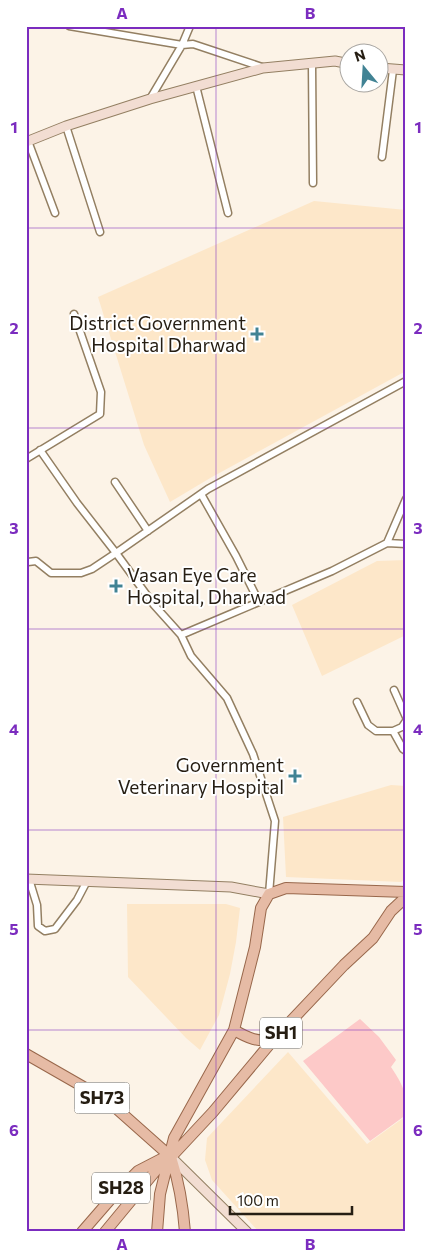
<svg xmlns="http://www.w3.org/2000/svg" width="432" height="1258" viewBox="0 0 432 1258" font-family="Commissioner,sans-serif">
<rect width="100%" height="100%" fill="#fcf3e7"/>
<!-- built -->
<path fill="#fde7c9" d="M314,201L406,210V371L212,477L170,502L144,445L98,297Z
M406,560V635L322,676L292,605L377,561Z
M391,785L406,786V878L401,882L286,877L283,817Z
M127,904H226L240,908L236,942L230,974L219,1015L200,1050L186,1038L128,977Z
M288,1052L367,1144L406,1116V1232H259L212,1180L205,1160L207,1138Z"/>
<!-- green -->
<path fill="#fdc9c8" d="M360,1019L379,1037L396,1060L391,1067C404,1087 406,1091 406,1115L370,1141L303,1061Z"/>
<g fill="none" stroke-linecap="round" stroke-linejoin="round">
<!-- street casing -->
<g stroke="#937f62" stroke-width="9">
<path id="street" d="M69,26L182,45L193,44L262,67
M312,64L313,183
M196,86L228,213
M150,99L182,45L190,26
M66,126L100,232
M28,141L55,213
M382,157L393,70
M26,459L100,414L101,392L74,314
M115,482L148,531
M201,494L236,556L259,602
M387,543L406,499
M28,562L36,561L51,573H81L92,569L116,553L77,503L40,450
M181,635L332,571L387,543L406,544
M394,690L406,717
M357,702L368,725L376,731H393
M406,721L402,727L393,731L403,749L406,751
M29,879L37,905L38,926L45,931L55,929L77,900L87,881
M269,894L275,821L253,754L227,698L191,656L181,635L154,605L116,553L208,489L406,381"/>
</g>
<!-- secondary casing -->
<g stroke="#937f62" stroke-width="11">
<path id="secondary" d="M380,68L406,70
M26,142L66,126L150,99L263,68L335,61L350,64
M26,879L231,887L269,894
M171,1157L247,1232"/>
</g>
<!-- primary casing -->
<g stroke="#98674b" stroke-width="12">
<path id="primary" d="M234,1030C248,1038 258,1043 274,1039
M26,1054L108,1101L171,1157
M82,1232L115,1194L138,1171L169,1155
M105,1232L167,1157
M157,1232L160,1194L174,1138L234,1030L255,947L261,908L269,894L286,888L406,892
M185,1232C183,1206 179,1182 171,1157L213,1112L274,1039L344,965L373,938L391,911L406,897"/>
</g>
<!-- street -->
<use href="#street" stroke="#fff" stroke-width="6"/>
<!-- secondary -->
<use href="#secondary" stroke="#f2ddd2" stroke-width="9"/>
<!-- primary -->
<use href="#primary" stroke="#e6bba5" stroke-width="10"/>
</g>
<!-- grid -->
<path fill="none" stroke="#7b2cbf" stroke-width="1" stroke-opacity="0.55" d="M216,26V1232M26,228H406M26,428H406M26,629H406M26,830H406M26,1030H406"/>
<!-- markers -->
<g fill="#418394" stroke="#fff" stroke-width="2">
<path d="M254.5 326.5h5v5h5v5h-5v5h-5v-5h-5v-5h5z"/>
<path d="M113.5 578.5h5v5h5v5h-5v5h-5v-5h-5v-5h5z"/>
<path d="M292.5 768.5h5v5h5v5h-5v5h-5v-5h-5v-5h5z"/>
</g>
<g text-anchor="middle" stroke-width="4" stroke-linejoin="round" paint-order="stroke">
<!-- shield labels -->
<g fill="#fff" stroke="#67625a" stroke-width="1">
<rect x="260" y="1017.5" width="42" height="31" rx="4"/>
<rect x="74.5" y="1082.5" width="55" height="31" rx="4"/>
<rect x="92" y="1172.5" width="58" height="31" rx="4"/>
</g>
<g font-size="18" font-weight="bold" fill="#261e13">
<text x="281" y="1039">SH1</text>
<text x="102" y="1104">SH73</text>
<text x="121" y="1194">SH28</text>
</g>
<!-- poi labels -->
<g font-size="19" fill="#261e13" stroke="#fff" text-anchor="end">
<text x="246" y="330">District Government<tspan x="246" dy="22">Hospital Dharwad</tspan></text>
<text x="127" y="582" text-anchor="start">Vasan Eye Care<tspan x="127" dy="22">Hospital, Dharwad</tspan></text>
<text x="284" y="772">Government<tspan x="284" dy="22">Veterinary Hospital</tspan></text>
</g>
</g>
<!-- border -->
<rect width="432" height="1258" fill="none" stroke="#ffffff" stroke-width="55"/>
<!-- north arrow -->
<g transform="translate(364 68) rotate(342)"><circle r="24" fill="#ffffff" stroke="#a8a5a1"/>
<path d="M0-4L9 19L0 12L-9 19Z" fill="#418394"/>
<text y="-8" font-size="14" font-weight="bold" text-anchor="middle" fill="#261e13">N</text>
</g>
<!-- scale -->
<path d="M230 1206v8h122v-8" fill="none" stroke="#261e13" stroke-width="2.5"/>
<text x="237" y="1206" font-size="15" fill="#261e13" stroke="#ffffff" stroke-width="4" paint-order="stroke">100 m</text>
<rect x="28" y="28" width="376" height="1202" fill="none" stroke="#7b2cbf" stroke-width="2"/>
<g font-size="16" text-anchor="middle" font-weight="bold" fill="#7b2cbf">
<text x="122" y="19">A</text>
<text x="310" y="19">B</text>
<text x="14" y="133">1</text>
<text x="418" y="133">1</text>
<text x="14" y="334">2</text>
<text x="418" y="334">2</text>
<text x="14" y="534">3</text>
<text x="418" y="534">3</text>
<text x="14" y="735">4</text>
<text x="418" y="735">4</text>
<text x="14" y="935">5</text>
<text x="418" y="935">5</text>
<text x="14" y="1136">6</text>
<text x="418" y="1136">6</text>
<text x="122" y="1250">A</text>
<text x="310" y="1250">B</text>
</g>
</svg>
